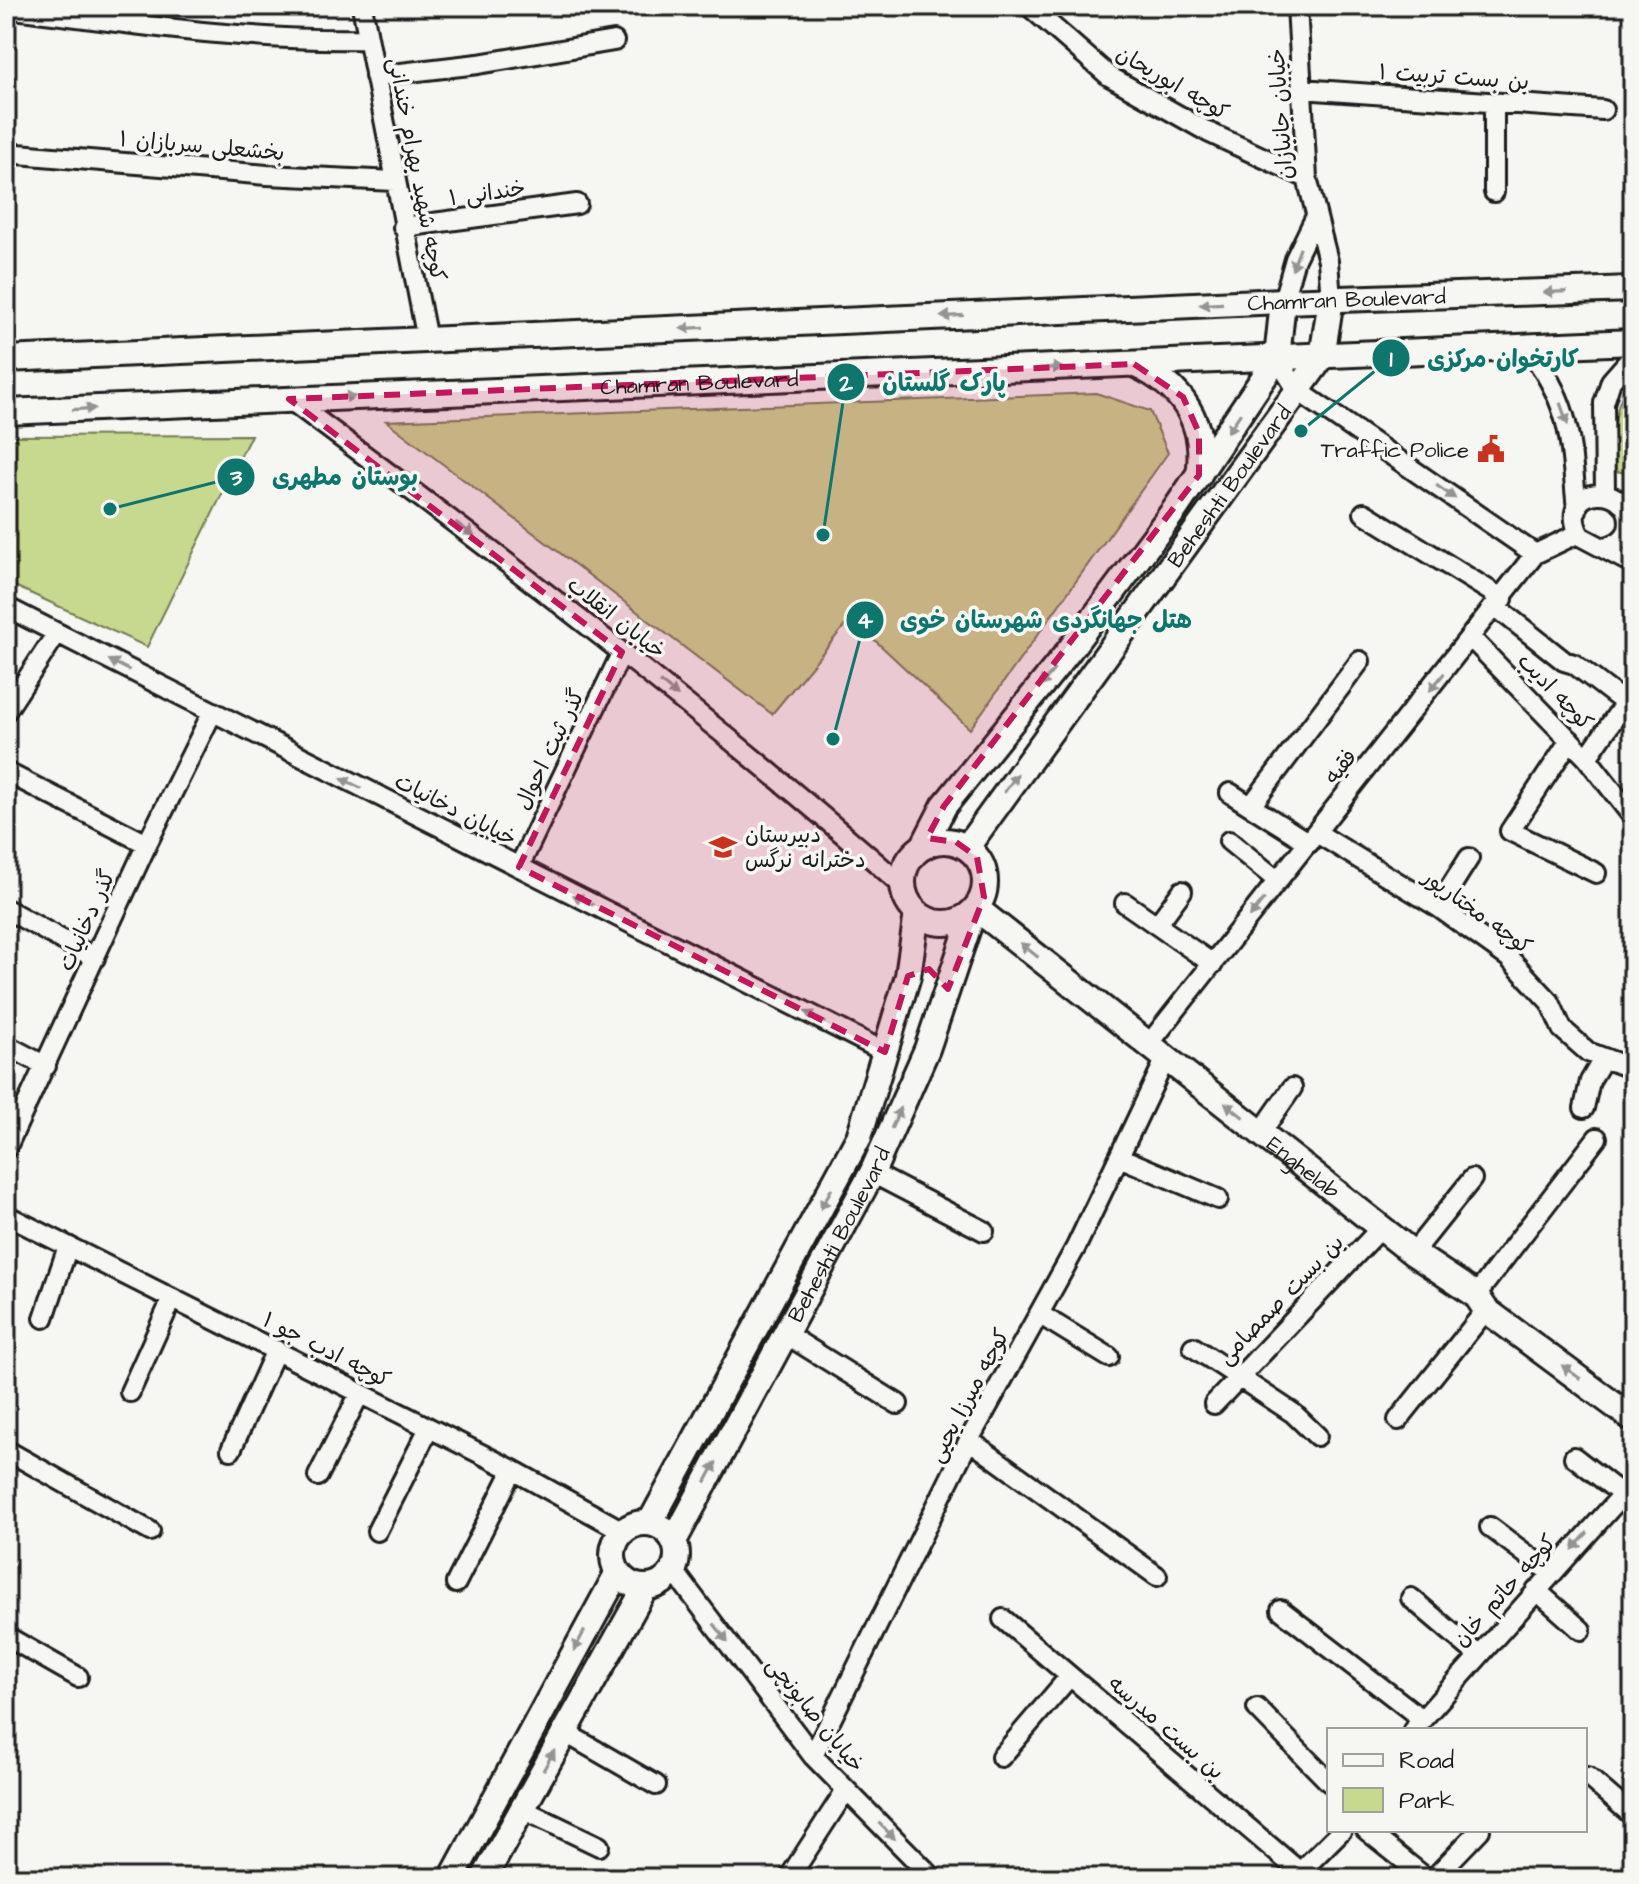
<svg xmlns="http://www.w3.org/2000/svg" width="1639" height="1884" viewBox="0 0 1639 1884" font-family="'Architects Daughter','Playpen Sans Arabic',sans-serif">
<rect width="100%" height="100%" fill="#f6f6f2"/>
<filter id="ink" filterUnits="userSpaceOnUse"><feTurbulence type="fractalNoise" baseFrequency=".0125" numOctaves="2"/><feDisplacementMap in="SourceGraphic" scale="16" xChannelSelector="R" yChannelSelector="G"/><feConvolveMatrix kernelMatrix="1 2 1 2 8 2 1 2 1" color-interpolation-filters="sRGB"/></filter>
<g filter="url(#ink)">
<!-- green -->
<path fill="#c7d98e" stroke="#727a55" stroke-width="2" d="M1633,379V474L1615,471C1615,439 1610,403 1633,379Z
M1096,393L1150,411L1168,453L970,729L851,618L772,714L386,421Z
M251,435L147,647L6,582V436Z"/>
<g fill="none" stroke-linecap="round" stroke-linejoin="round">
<!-- minor casing -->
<g stroke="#1c1c1c" stroke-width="24">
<path id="minor" d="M362,6L427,340
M1029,6L1109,76L1208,132L1307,178
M1297,6L1307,178L1328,261L1331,299
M6,8C126,23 247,42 368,39
M375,76L478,64L614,41
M1301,89L1603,110
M6,153L267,175L395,181
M1494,192V103
M403,227L577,204
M1283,301L1295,259L1315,218
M1526,346C1572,404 1570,440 1577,510
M1277,358L1297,390L1535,554
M289,399C500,555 706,713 903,886
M1605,493L1604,403L1611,381L1633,356
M1364,513L1503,599
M1605,547C1615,545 1624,540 1628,530C1639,481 1553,481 1580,536L1633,564
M6,607L885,1052
M1496,607L1564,661L1574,664L1633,709
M1472,639L1587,758L1633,817
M6,711L57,633
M1570,740L1510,831L1596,873
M1587,758L1625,703
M6,772L147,844
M1230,793L1309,843
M1251,806L1360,661
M1317,833L1438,907L1509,958L1550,1002L1562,1029L1588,1052L1633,1069
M1229,841L1278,881
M519,867L622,652
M1125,903L1213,964
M1438,907L1469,858
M6,909L95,958
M1157,925L1182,891
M1149,1044L1535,554L1579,533
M6,1045L46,1066
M1584,1108L1590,1081L1603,1059
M1262,1131L1292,1088
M6,1149L147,844L212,713
M1119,1157L1218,1199
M872,1173L984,1231
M6,1215L513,1470L623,1531
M1413,1253L1472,1179
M1476,1295L1597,1138
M1039,1314L1109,1357
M44,1318L68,1246
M784,1333L898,1404
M1193,1347L1293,1413L1317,1436
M130,1392L172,1299
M1214,1404L1382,1227
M1398,1420L1486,1310
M969,1440L1157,1576
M6,1450L150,1531
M231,1450L276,1350
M1574,1457L1623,1495
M318,1476L360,1393
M1490,1527L1551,1573
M377,1531L429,1428
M674,1571L813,1756L933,1878
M456,1583L513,1470
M1536,1590L1581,1630
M1411,1598L1478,1655
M1281,1610L1422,1719
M1003,1619L1300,1872
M6,1636L78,1677
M1257,1708L1329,1782
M1413,1730L1633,1483
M564,1732L656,1785
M813,1756L969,1440L1076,1247L1166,1058
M1001,1757L1070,1676
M1588,1777L1633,1816
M522,1809L599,1846
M1366,1830L1426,1878
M789,1878L846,1790
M1294,1878L1342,1830
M1434,1878L1480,1830"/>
</g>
<!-- major casing -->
<g stroke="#1c1c1c" stroke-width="30">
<g id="major">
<path id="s1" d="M6,359L1283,301L1633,289"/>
<path d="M1136,365C1182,386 1207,423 1199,475"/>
<path id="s2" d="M6,412L1633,342"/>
<circle cx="944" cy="882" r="41"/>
<path d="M923,847L944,806L1068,652L1176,508L1277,358L1283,301"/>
<path id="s3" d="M967,847L1322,357L1331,299"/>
<path id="s4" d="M977,909L1413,1253L1476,1295L1486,1310L1633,1419"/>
<circle cx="645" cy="1555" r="32"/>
<path d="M650,1523L859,1137L908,976L917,913"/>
<path id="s5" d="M674,1541L872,1173L927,1049L973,913"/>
<path d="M452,1878L617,1574"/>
<path d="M484,1878L645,1588"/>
</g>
</g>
<!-- minor -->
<use href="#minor" stroke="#f6f6f2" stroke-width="18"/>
<!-- major -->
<use href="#major" stroke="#f6f6f2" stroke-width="24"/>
</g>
<!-- one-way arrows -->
<defs><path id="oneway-solid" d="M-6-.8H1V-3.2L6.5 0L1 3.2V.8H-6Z" transform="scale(2)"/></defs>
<g fill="#949492">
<use href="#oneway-solid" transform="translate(1296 259) rotate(111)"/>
<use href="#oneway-solid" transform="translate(1555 292) rotate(178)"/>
<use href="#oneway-solid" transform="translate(1211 304) rotate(177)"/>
<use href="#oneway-solid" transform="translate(952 316) rotate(177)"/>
<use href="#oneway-solid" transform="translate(692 328) rotate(177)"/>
<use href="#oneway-solid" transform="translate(1051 368) rotate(-2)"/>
<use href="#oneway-solid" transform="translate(344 397) rotate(-2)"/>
<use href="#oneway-solid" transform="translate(84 409) rotate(-3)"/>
<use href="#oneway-solid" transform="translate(1564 414) rotate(71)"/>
<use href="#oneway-solid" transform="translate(1234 423) rotate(124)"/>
<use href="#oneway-solid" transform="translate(1446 492) rotate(35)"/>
<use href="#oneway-solid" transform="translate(465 529) rotate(36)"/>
<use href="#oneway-solid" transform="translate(119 665) rotate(-153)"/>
<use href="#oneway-solid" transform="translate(1047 678) rotate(129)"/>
<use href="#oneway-solid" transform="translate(1437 682) rotate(129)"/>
<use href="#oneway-solid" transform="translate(669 689) rotate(38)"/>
<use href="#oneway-solid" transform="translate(351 783) rotate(-153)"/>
<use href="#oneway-solid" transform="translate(1011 783) rotate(-54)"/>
<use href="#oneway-solid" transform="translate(583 900) rotate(-153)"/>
<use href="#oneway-solid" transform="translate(1257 908) rotate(128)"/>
<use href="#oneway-solid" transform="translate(1029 950) rotate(-142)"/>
<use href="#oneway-solid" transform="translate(815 1017) rotate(-153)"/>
<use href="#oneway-solid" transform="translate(1234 1110) rotate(-142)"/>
<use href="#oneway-solid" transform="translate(896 1118) rotate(-66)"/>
<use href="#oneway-solid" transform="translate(826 1199) rotate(118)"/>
<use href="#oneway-solid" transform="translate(1571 1372) rotate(-144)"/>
<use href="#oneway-solid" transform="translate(711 1472) rotate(-62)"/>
<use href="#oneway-solid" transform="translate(1580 1541) rotate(132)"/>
<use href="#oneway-solid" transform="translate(721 1633) rotate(53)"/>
<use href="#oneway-solid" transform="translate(579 1641) rotate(118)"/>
<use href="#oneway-solid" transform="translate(549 1760) rotate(-61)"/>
<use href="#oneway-solid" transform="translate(887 1831) rotate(45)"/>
</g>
</g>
<!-- marked area -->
<path fill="#c2185b" fill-opacity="0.2" stroke="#c2185b" stroke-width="6" stroke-dasharray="16 10" stroke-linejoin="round" d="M1134,364L1183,397L1199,433V475L944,806L927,838L956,842L977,857L984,897L948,989L929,969L908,976L885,1052L519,867L622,652L289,399Z"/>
<!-- icons -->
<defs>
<g id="civic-bare" transform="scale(2.16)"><path d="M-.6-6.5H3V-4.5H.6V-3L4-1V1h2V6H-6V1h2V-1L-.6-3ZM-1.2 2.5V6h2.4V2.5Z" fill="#c8321e" stroke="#f6f6f2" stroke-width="2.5" paint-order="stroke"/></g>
<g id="school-bare" transform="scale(2.16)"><path d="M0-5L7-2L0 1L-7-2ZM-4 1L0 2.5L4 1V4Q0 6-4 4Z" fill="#c8321e" stroke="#f6f6f2" stroke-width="2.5" paint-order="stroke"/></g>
</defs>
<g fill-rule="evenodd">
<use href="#civic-bare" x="1491" y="449"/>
<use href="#school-bare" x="723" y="847"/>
</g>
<g text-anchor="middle" stroke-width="7" stroke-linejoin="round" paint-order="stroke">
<!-- street labels -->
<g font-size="22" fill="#1c1c1c" stroke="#f6f6f2">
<text transform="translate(1454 76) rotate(4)" y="8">بن بست تربیت ۱</text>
<text transform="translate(1173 82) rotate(30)" y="8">کوچه ابوریحان</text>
<text transform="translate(1280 114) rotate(-94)" y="8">خیابان جانبازان</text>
<text transform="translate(202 145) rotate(5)" y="8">بخشعلی سربازان ۱</text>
<text transform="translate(418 169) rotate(79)" y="8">کوچه شهید بهرام خندانی</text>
<text transform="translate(487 192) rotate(-8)" y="8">خندانی ۱</text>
<text dy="8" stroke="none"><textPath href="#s1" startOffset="1342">Chamran Boulevard</textPath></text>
<text dy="8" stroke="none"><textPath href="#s2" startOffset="694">Chamran Boulevard</textPath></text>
<text dy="8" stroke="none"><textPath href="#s3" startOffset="446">Beheshti Boulevard</textPath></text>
<text transform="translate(617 617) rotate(38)" y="8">خیابان انقلاب</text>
<text transform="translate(1556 691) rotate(46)" y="8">کوچه ادیب</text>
<text transform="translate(549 749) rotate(-64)" y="8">گذر ثبت احوال</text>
<text transform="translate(1340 766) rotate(-51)" y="8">فقیه</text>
<text transform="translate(456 809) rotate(27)" y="8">خیابان دخانیات</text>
<text transform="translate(1478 911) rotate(36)" y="8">کوچه مختارپور</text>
<text transform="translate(86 920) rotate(-66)" y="8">گذر دخانیات</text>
<text dy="8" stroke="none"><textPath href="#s4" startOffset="416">Enghelab</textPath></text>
<text dy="8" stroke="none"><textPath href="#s5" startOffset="348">Beheshti Boulevard</textPath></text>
<text transform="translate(1280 1299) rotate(-46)" y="8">بن بست صمصامی</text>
<text transform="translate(327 1349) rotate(27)" y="8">کوچه ادب جو ۱</text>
<text transform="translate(968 1395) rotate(-62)" y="8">کوچه میرزا یحیی</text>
<text transform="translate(1504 1590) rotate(-48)" y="8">کوچه حاتم خان</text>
<text transform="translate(816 1714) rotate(51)" y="8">خیابان صابونچی</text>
<text transform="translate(1167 1727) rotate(41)" y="8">بن بست مدرسه</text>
</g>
<!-- poi labels -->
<g font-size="22" fill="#1c1c1c" stroke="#f6f6f2" text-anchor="end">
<text x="1469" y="457">Traffic Police</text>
<text x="745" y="842" text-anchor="start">دبیرستان<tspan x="745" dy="25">دخترانه نرگس</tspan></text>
</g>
</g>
<!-- callouts -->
<path fill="none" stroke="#0f766e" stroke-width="3" d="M1301 431L1391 358M823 535L846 382M110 509L236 477M833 739L865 620"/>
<g fill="#0f766e" stroke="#f6f6f2" stroke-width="3">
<circle cx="1301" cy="431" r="8"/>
<circle cx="823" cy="535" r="8"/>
<circle cx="110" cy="509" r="8"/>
<circle cx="833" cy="739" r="8"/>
<circle cx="1391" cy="358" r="20"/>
<circle cx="846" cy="382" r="20"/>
<circle cx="236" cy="477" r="20"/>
<circle cx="865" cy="620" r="20"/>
</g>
<g font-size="24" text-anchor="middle" font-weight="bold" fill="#fff">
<text x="1391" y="367">1</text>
<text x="846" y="391">2</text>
<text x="236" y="485">3</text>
<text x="865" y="628">4</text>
</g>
<g font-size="24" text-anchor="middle" font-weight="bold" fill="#0f766e" stroke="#f6f6f2" stroke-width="7" stroke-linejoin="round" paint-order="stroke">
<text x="1503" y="367">کارتخوان مرکزی</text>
<text x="944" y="391">پارک گلستان</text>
<text x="345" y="485">بوستان مطهری</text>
<text x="1046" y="628">هتل جهانگردی شهرستان خوی</text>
</g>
<!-- margin -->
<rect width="1639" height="1884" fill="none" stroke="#f6f6f2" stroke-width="32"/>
<rect x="16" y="16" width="1607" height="1852" fill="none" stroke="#1c1c1c" stroke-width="3" filter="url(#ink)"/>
<!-- legend -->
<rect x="1327" y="1728" width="260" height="104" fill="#f6f6f2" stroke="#9f9f9c" stroke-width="2"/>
<rect x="1343" y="1754" width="40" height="12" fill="#f6f6f2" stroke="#9f9f9c" stroke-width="2"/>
<text x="1399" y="1768" font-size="24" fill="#1c1c1c">Road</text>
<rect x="1343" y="1788" width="40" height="24" fill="#c7d98e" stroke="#9f9f9c" stroke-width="2"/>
<text x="1399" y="1808" font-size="24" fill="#1c1c1c">Park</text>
</svg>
